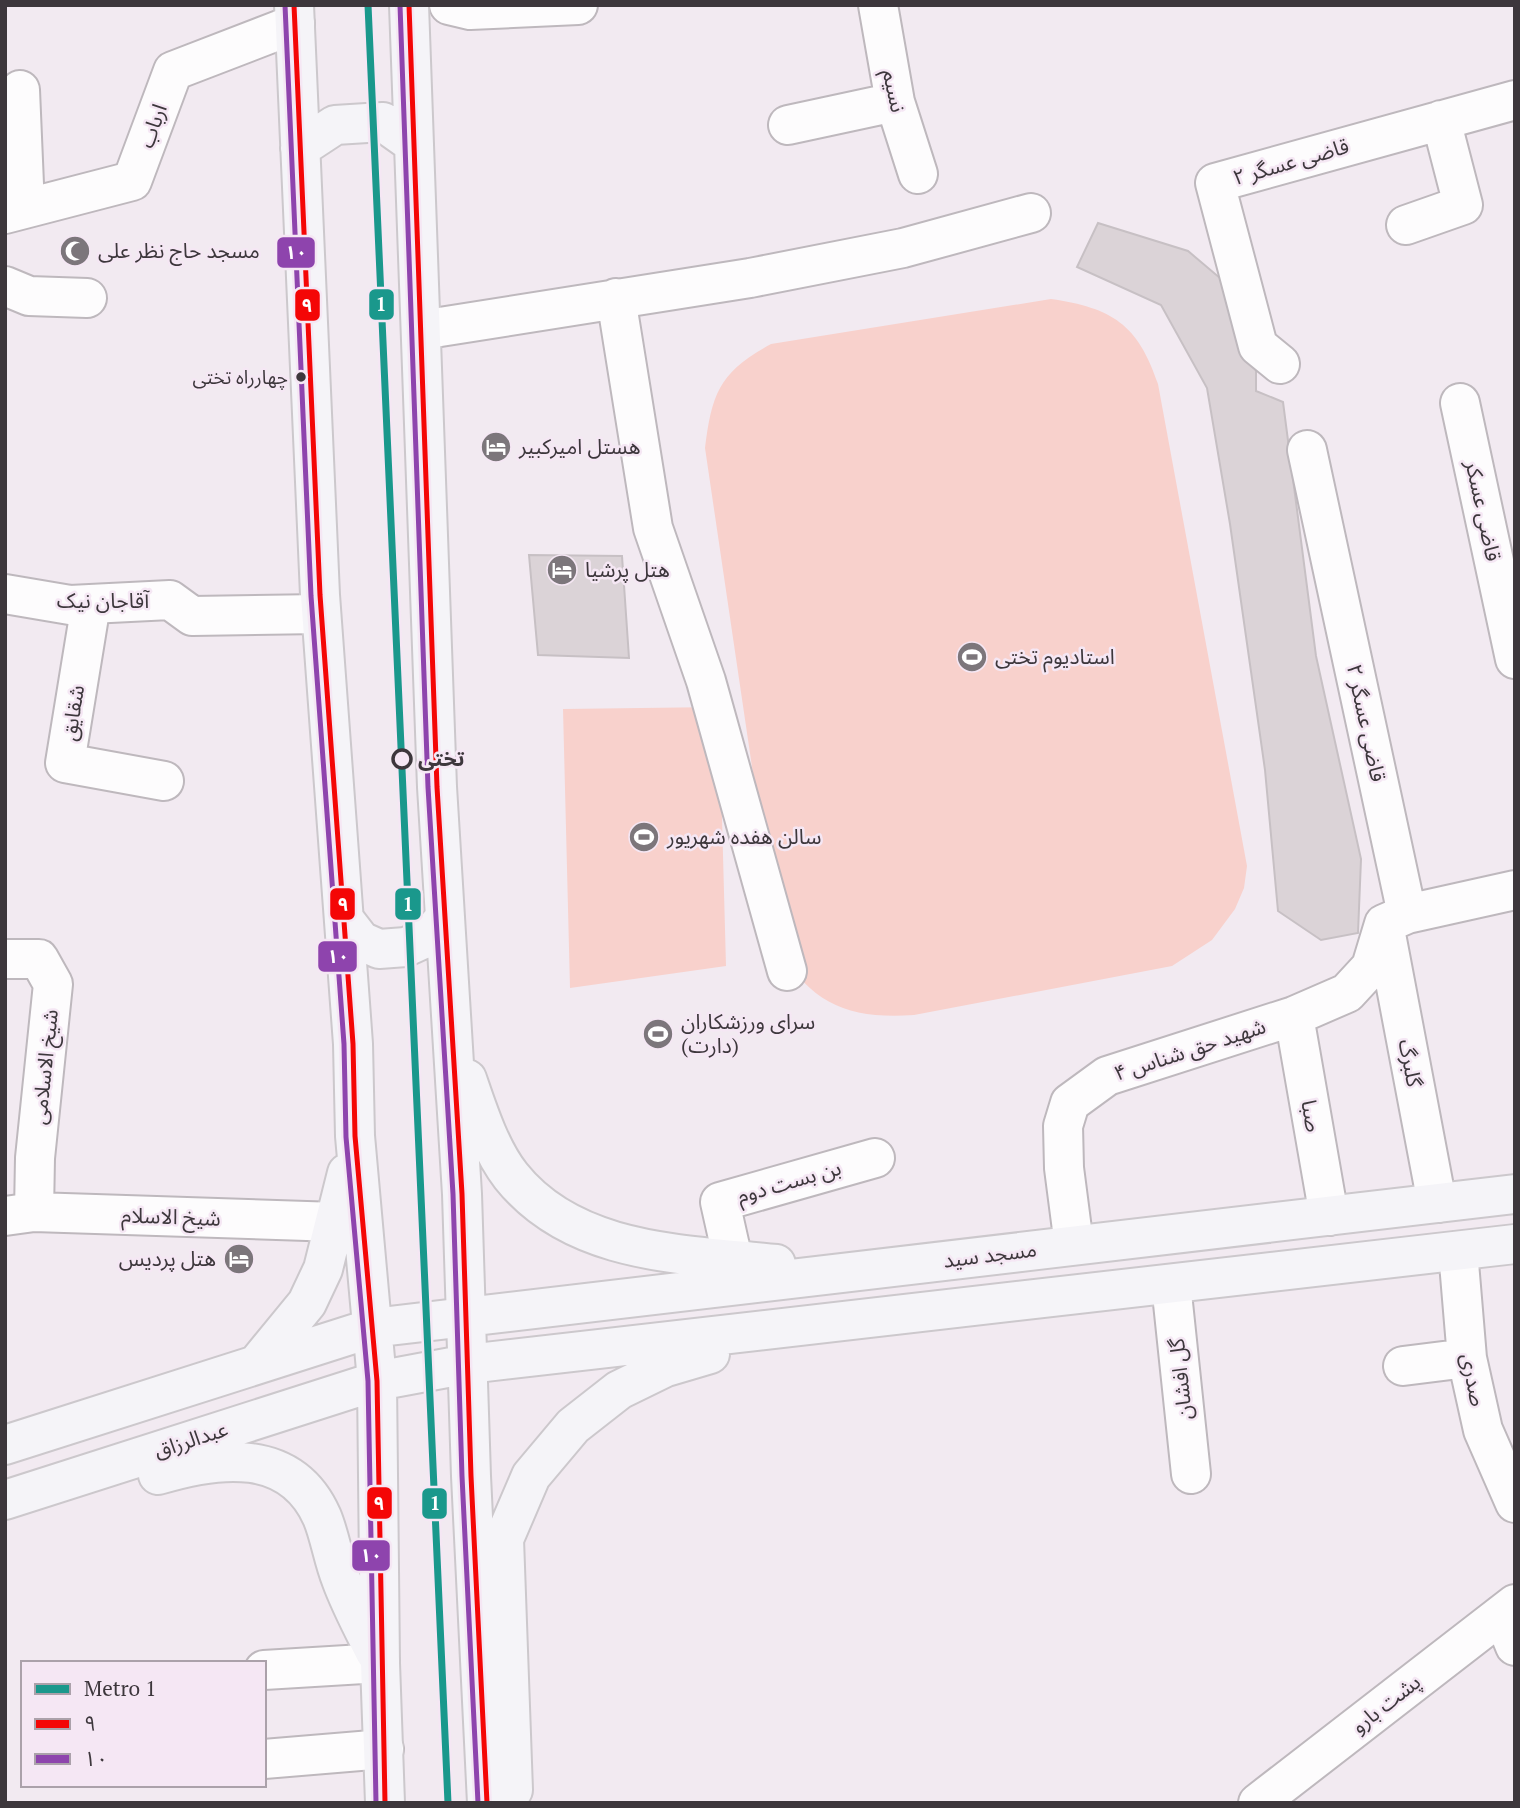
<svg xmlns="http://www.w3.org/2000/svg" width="1520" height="1808" viewBox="0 0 1520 1808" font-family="'PT Serif','Noto Sans Arabic',serif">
<rect width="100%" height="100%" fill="#f2eaf1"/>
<!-- green -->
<path fill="#f8d1cc" d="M1051,299C1112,308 1138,324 1158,384L1247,866L1244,888L1235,909L1212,940L1172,966L914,1015C850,1019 814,1006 779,950L705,448C712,392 720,372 771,344Z
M719,707L726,966L570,988L563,709Z"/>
<!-- building -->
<path fill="#dbd3d7" stroke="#c7c0c4" stroke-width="2" d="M1098,223L1188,251L1220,278L1256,371V391L1283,402L1316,656L1361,859L1358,933L1321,940L1278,911L1265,770L1230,524L1207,388L1161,305L1077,267Z
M529,555L622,556L629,658L538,655Z"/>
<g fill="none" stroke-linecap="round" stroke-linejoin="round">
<!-- minor casing -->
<g stroke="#beb8bd" stroke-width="42">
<path id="minor" d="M449,5L470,10L578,5
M878,5L895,102L918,174
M20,90L25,208
M788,125L895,102
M5,214L132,181L173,71L295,24
M1406,225L1463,205L1441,120
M5,286L29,296L87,298
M616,298L653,528L706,681L787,971
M421,330L750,278L903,248L1031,213
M1280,364L1258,346L1215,183L1515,100
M1460,403L1515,659
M1307,450L1407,914
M5,594L70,605L170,600L192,616L321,614
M91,604L65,763L164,781
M1385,929L1437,1203
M5,959H39L53,984L35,1158L34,1212
M1294,1016L1329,1216
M5,1216L34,1212L337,1222
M1074,1245L1064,1168L1063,1126L1070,1103L1107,1076L1294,1016L1347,993L1371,967L1384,924L1407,914L1515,890
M1458,1251L1467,1358L1483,1430L1515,1503
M733,1260L720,1202L875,1158
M1171,1284L1191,1474
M1403,1366L1467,1358
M1502,1614L1515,1646
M264,1670L380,1663
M264,1759L384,1749
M1258,1803L1515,1604"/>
</g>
<!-- major casing -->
<g stroke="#ccc8cc" stroke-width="42">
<path id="major" d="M294,5L320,595L353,1044L355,1136L377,1381L380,1663L385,1803
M409,5L437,787L462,1194L471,1476L487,1803
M300,148L335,125L383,122L414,144
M344,919L361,941L379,949L406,947L430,936L445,917
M467,1079C478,1111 490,1149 511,1176C574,1255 684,1254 776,1264
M257,1364L307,1303L323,1269L347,1173
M5,1445L372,1328L1515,1194
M158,1475C218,1457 291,1447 322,1517C330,1536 333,1559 341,1579C350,1604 363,1628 375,1652
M5,1500L377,1381L468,1364L1515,1244
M513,1790L504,1539L531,1476L573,1426L619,1390L666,1367L710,1354"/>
</g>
<!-- minor -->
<use href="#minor" stroke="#fdfcfd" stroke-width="38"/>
<!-- major -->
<use href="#major" stroke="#f5f4f8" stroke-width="38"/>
<!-- bus-1 casing -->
<g stroke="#f5e7f4" stroke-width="10">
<path id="bus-1" d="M294,5L320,595L353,1044L355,1136L377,1381L385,1803
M409,5L437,787L462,1194L471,1476L487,1803"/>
</g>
<!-- bus-2 casing -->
<g stroke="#f5e7f4" stroke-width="10">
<path id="bus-2" d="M285,5L311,596L344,1044L346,1137L368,1381L376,1803
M400,5L428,787L453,1194L462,1476L478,1803"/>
</g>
<!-- bus-1 -->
<use href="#bus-1" stroke="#f40606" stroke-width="5"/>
<!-- bus-2 -->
<use href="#bus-2" stroke="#8e44ad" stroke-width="5"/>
<!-- metro-1 casing -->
<g stroke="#f5e7f4" stroke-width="12">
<path id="metro-1" d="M368,5L448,1803"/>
</g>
<!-- metro-1 -->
<use href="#metro-1" stroke="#1a988c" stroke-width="7"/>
</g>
<!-- icons -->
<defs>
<g id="mosque-disc" transform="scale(1.575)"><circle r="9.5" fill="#7c767b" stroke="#f5e7f4"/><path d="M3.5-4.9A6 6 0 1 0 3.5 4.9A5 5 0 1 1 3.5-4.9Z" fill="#fff"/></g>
<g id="hotel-disc" transform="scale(1.575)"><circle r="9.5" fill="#7c767b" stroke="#f5e7f4"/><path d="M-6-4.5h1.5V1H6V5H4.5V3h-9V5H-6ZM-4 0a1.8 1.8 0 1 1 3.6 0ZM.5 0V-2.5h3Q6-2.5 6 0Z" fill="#fff"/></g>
<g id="stadium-disc" transform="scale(1.575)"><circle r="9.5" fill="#7c767b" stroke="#f5e7f4"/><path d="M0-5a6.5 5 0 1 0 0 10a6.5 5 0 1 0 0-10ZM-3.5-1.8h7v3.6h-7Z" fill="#fff"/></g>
</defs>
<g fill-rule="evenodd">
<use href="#mosque-disc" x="75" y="251"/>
<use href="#hotel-disc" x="496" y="447"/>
<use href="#hotel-disc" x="562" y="570"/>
<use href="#stadium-disc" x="972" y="657"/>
<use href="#stadium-disc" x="644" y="837"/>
<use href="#stadium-disc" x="658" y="1034"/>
<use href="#hotel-disc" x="239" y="1259"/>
</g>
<!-- markers -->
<circle fill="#3d373c" stroke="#f5e7f4" stroke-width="2.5" cx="301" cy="377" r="6"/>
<circle fill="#f5e7f4" stroke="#3d373c" stroke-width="3.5" cx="402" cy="759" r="9"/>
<g text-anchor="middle" stroke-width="5" stroke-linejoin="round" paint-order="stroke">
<!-- bus labels -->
<g font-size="19" fill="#3d373c" stroke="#f5e7f4" text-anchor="end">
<text x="288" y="384">چهارراه تختی</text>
</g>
<!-- street labels -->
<g font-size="21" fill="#3d373c" stroke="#f5e7f4">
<text transform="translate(894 91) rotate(78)" y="7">نسیم</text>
<text transform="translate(153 126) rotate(-70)" y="7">ارباب</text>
<text transform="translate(1291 162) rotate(-16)" y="7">قاضی عسگر ۲</text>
<text transform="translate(1483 511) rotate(78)" y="7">قاضی عسکر</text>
<text x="103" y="608">آقاجان نیک</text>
<text transform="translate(73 713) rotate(-81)" y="7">شقایق</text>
<text transform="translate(1366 723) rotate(78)" y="7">قاضی عسگر ۲</text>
<text transform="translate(1190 1050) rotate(-18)" y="7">شهید حق شناس ۴</text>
<text transform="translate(1410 1063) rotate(79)" y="7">گلبرگ</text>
<text transform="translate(45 1067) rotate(-84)" y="7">شیخ الاسلامی</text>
<text transform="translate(1311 1116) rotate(80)" y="7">صبا</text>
<text transform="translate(789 1182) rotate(-16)" y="7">بن بست دوم</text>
<text transform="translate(171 1217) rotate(2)" y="7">شیخ الاسلام</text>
<text transform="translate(990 1255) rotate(-7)" y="7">مسجد سید</text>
<text transform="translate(1181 1379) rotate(-96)" y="7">گل افشان</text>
<text transform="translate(1473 1380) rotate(79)" y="7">صدری</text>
<text transform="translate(191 1440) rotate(-18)" y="7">عبدالرزاق</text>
<text transform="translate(1386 1704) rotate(-38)" y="7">پشت بارو</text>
</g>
<!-- poi labels -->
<g font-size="21" fill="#3d373c" stroke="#f5e7f4" text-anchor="start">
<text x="98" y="258">مسجد حاج نظر علی</text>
<text x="519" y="454">هستل امیرکبیر</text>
<text x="585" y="577">هتل پرشیا</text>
<text x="995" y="664">استادیوم تختی</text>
<text x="667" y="844">سالن هفده شهریور</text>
<text x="681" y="1029">سرای ورزشکاران<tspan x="681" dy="24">(دارت)</tspan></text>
<text x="216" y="1266" text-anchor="end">هتل پردیس</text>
</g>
<!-- stop labels -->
<g font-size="21" font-weight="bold" fill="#3d373c" stroke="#f5e7f4" text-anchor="start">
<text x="418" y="766">تختی</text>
</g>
</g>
<g stroke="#f5e7f4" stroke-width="2.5">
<rect x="276" y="236" width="40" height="33" rx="7" fill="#8e44ad"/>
<rect x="368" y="288" width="27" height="33" rx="7" fill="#1a988c"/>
<rect x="294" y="288" width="27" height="34" rx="7" fill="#f40606"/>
<rect x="394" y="887" width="28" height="34" rx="7" fill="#1a988c"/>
<rect x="329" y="887" width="27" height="34" rx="7" fill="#f40606"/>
<rect x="317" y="940" width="41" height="33" rx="7" fill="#8e44ad"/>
<rect x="366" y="1486" width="27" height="34" rx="7" fill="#f40606"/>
<rect x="421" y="1487" width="27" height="33" rx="7" fill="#1a988c"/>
<rect x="351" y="1539" width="40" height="33" rx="7" fill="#8e44ad"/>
</g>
<g font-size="19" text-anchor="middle" font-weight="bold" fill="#fff">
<text x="296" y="259">۱۰</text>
<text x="381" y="311">1</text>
<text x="307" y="312">۹</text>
<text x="408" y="911">1</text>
<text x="343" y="911">۹</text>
<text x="338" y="963">۱۰</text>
<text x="379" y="1510">۹</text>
<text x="435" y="1510">1</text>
<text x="371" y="1562">۱۰</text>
</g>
<!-- border -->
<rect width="1520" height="1808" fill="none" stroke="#3d373c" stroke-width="14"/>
<!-- legend -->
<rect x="21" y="1661" width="245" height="126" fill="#f5e7f4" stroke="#aba1aa" stroke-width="2"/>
<rect x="35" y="1684" width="35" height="10" fill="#1a988c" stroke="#aba1aa" stroke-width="2"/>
<text x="84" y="1696" font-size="21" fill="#3d373c">Metro 1</text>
<rect x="35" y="1719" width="35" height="10" fill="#f40606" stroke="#aba1aa" stroke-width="2"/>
<text x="84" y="1731" font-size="21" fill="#3d373c">۹</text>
<rect x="35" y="1754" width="35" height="10" fill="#8e44ad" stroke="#aba1aa" stroke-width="2"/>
<text x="84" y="1766" font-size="21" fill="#3d373c">۱۰</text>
</svg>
